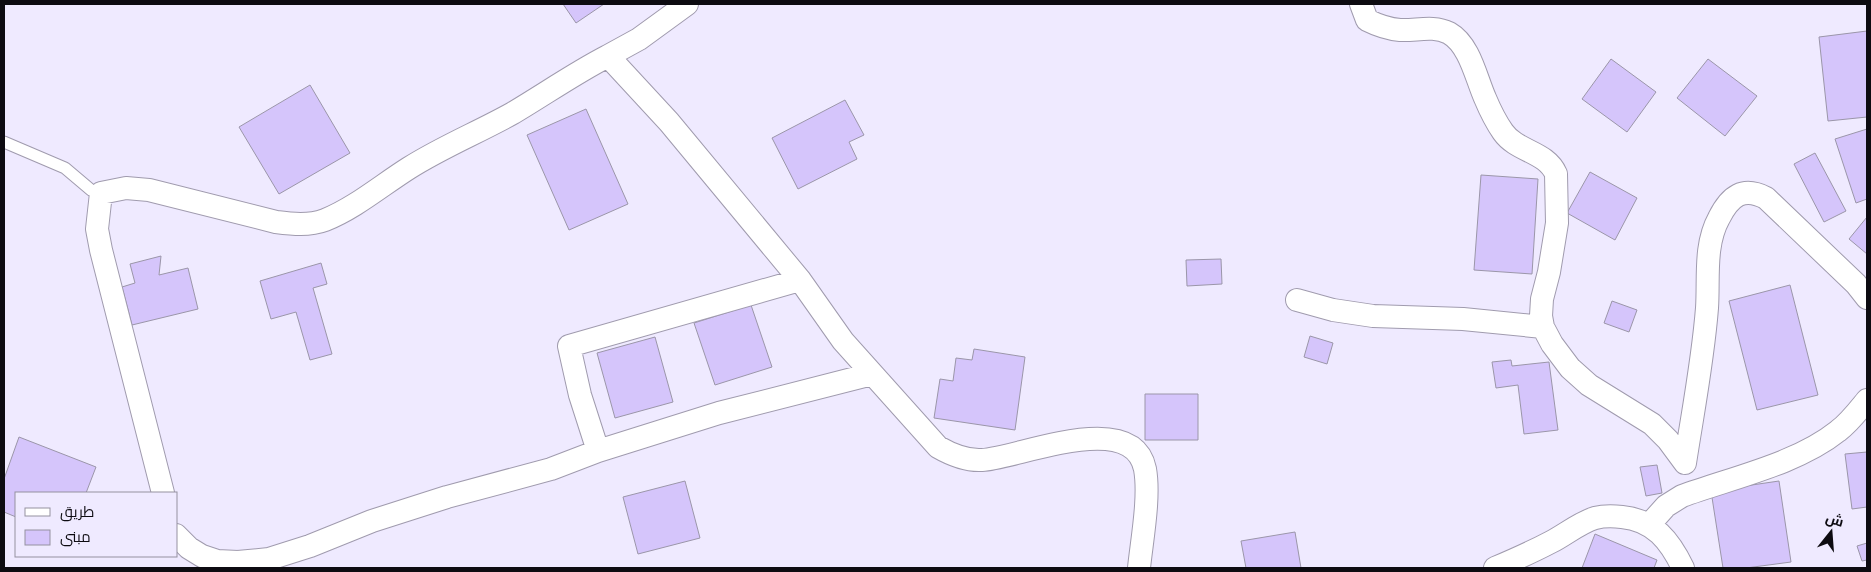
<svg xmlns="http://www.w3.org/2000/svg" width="1871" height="572" viewBox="0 0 1871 572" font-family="'PT Sans',Cairo,sans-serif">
<rect width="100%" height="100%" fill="#efeaff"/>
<!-- building -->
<path fill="#d5c5fb" stroke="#9b96a9" d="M563,4H604L576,23Z
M1867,31V117L1828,121L1819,37Z
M1611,59L1656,92L1627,132L1582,99Z
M1708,59L1757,96L1725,136L1677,98Z
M310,85L350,153L279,194L239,127Z
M845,100L864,135L849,142L857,159L798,189L772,138Z
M586,109L628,204L569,230L527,135Z
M1867,129V199L1856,203L1835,139Z
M1815,153L1846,211L1824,222L1794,164Z
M1590,172L1637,198L1615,240L1567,213Z
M1481,175L1538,179L1532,274L1474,270Z
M1867,217V254L1849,239Z
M161,256L159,275L188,268L198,309L132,325L122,287L135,283L130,264Z
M1221,259L1222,284L1187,286L1186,260Z
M321,263L327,284L313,288L332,354L310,360L296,312L271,319L260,281Z
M1790,285L1818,395L1757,410L1729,301Z
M1612,301L1637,310L1629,332L1604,323Z
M751,305L772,367L715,385L694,323Z
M1310,336L1333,343L1327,364L1304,357Z
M655,337L673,402L615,418L597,353Z
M974,349L1025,357L1015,430L934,418L940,379L953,381L956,358L972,360Z
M1511,360L1512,366L1549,362L1558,430L1524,434L1518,385L1496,388L1492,362Z
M1145,394H1198V440H1145Z
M19,437L96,467L86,493H16V517L4,512V479Z
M1867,452V507L1852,509L1845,454Z
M1657,465L1662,493L1646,496L1640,467Z
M685,481L700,538L638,554L623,497Z
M1779,481L1791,562L1746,568H1723L1711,491Z
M1295,532L1301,568H1246L1241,541Z
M1595,534L1657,560L1654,568H1582Z
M1867,543V560L1862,561L1857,546Z"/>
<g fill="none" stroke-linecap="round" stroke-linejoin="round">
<!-- service casing -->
<g stroke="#a09bae" stroke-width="13">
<path id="service" d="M4,142L65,168L91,190L101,193"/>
</g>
<!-- minor casing -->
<g stroke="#a09bae" stroke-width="24">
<path id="minor" d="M687,4L639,39L608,56L669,122L800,280L843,341L938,447C952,455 966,461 982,460C1019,458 1132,408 1145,469C1150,497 1142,539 1139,568
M1361,4L1367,20C1377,25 1388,29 1400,30C1416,31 1433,25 1449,33C1470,45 1476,78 1485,98C1490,110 1496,122 1503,132C1517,152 1546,151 1556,174L1557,223L1549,272L1542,299L1541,316L1543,327L1552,344L1570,368L1589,385L1652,424L1668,440L1685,463C1693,411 1703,360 1707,308C1709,279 1704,245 1719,218C1730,196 1743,186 1766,198L1856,284L1867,298
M1297,300L1333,310L1373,316L1463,319L1543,327
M598,451L580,395L569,346L800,280
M163,493L101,250L97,229L101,193L126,188L149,190L276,222C292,224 309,226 325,220C355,208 382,185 409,168C442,147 479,132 513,113C545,94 575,73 608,56
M1649,525L1666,506L1682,496C1731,478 1797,464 1838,431C1849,423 1858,411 1867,400
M176,535L189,548L202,556L217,561L238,562L269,559L310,546L372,521L447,497L551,469L598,451L719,413L872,374
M1495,568C1514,560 1532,552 1551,542C1565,535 1579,523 1595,518C1603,516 1613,516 1622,517C1654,520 1670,541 1683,568"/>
</g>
<!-- service -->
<use href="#service" stroke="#fff" stroke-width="11"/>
<!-- minor -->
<use href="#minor" stroke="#fff" stroke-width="22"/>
</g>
<!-- border -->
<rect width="1871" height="572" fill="none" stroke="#0d0b11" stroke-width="10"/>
<!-- legend -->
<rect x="15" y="492" width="162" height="65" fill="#efeaff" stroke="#9591a0"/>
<rect x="25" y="508" width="25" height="8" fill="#ffffff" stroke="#9591a0"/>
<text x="60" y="517" font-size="15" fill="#0d0b11">طريق</text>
<rect x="25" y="530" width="25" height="15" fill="#d5c5fb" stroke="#9591a0"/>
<text x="60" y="542" font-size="15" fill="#0d0b11">مبنى</text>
<!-- north arrow -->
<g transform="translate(1831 532) rotate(17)" stroke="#efeaff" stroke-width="4" paint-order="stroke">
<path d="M0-4L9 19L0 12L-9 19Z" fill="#0d0b11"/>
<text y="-8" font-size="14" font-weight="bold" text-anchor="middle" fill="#0d0b11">ش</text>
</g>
</svg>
